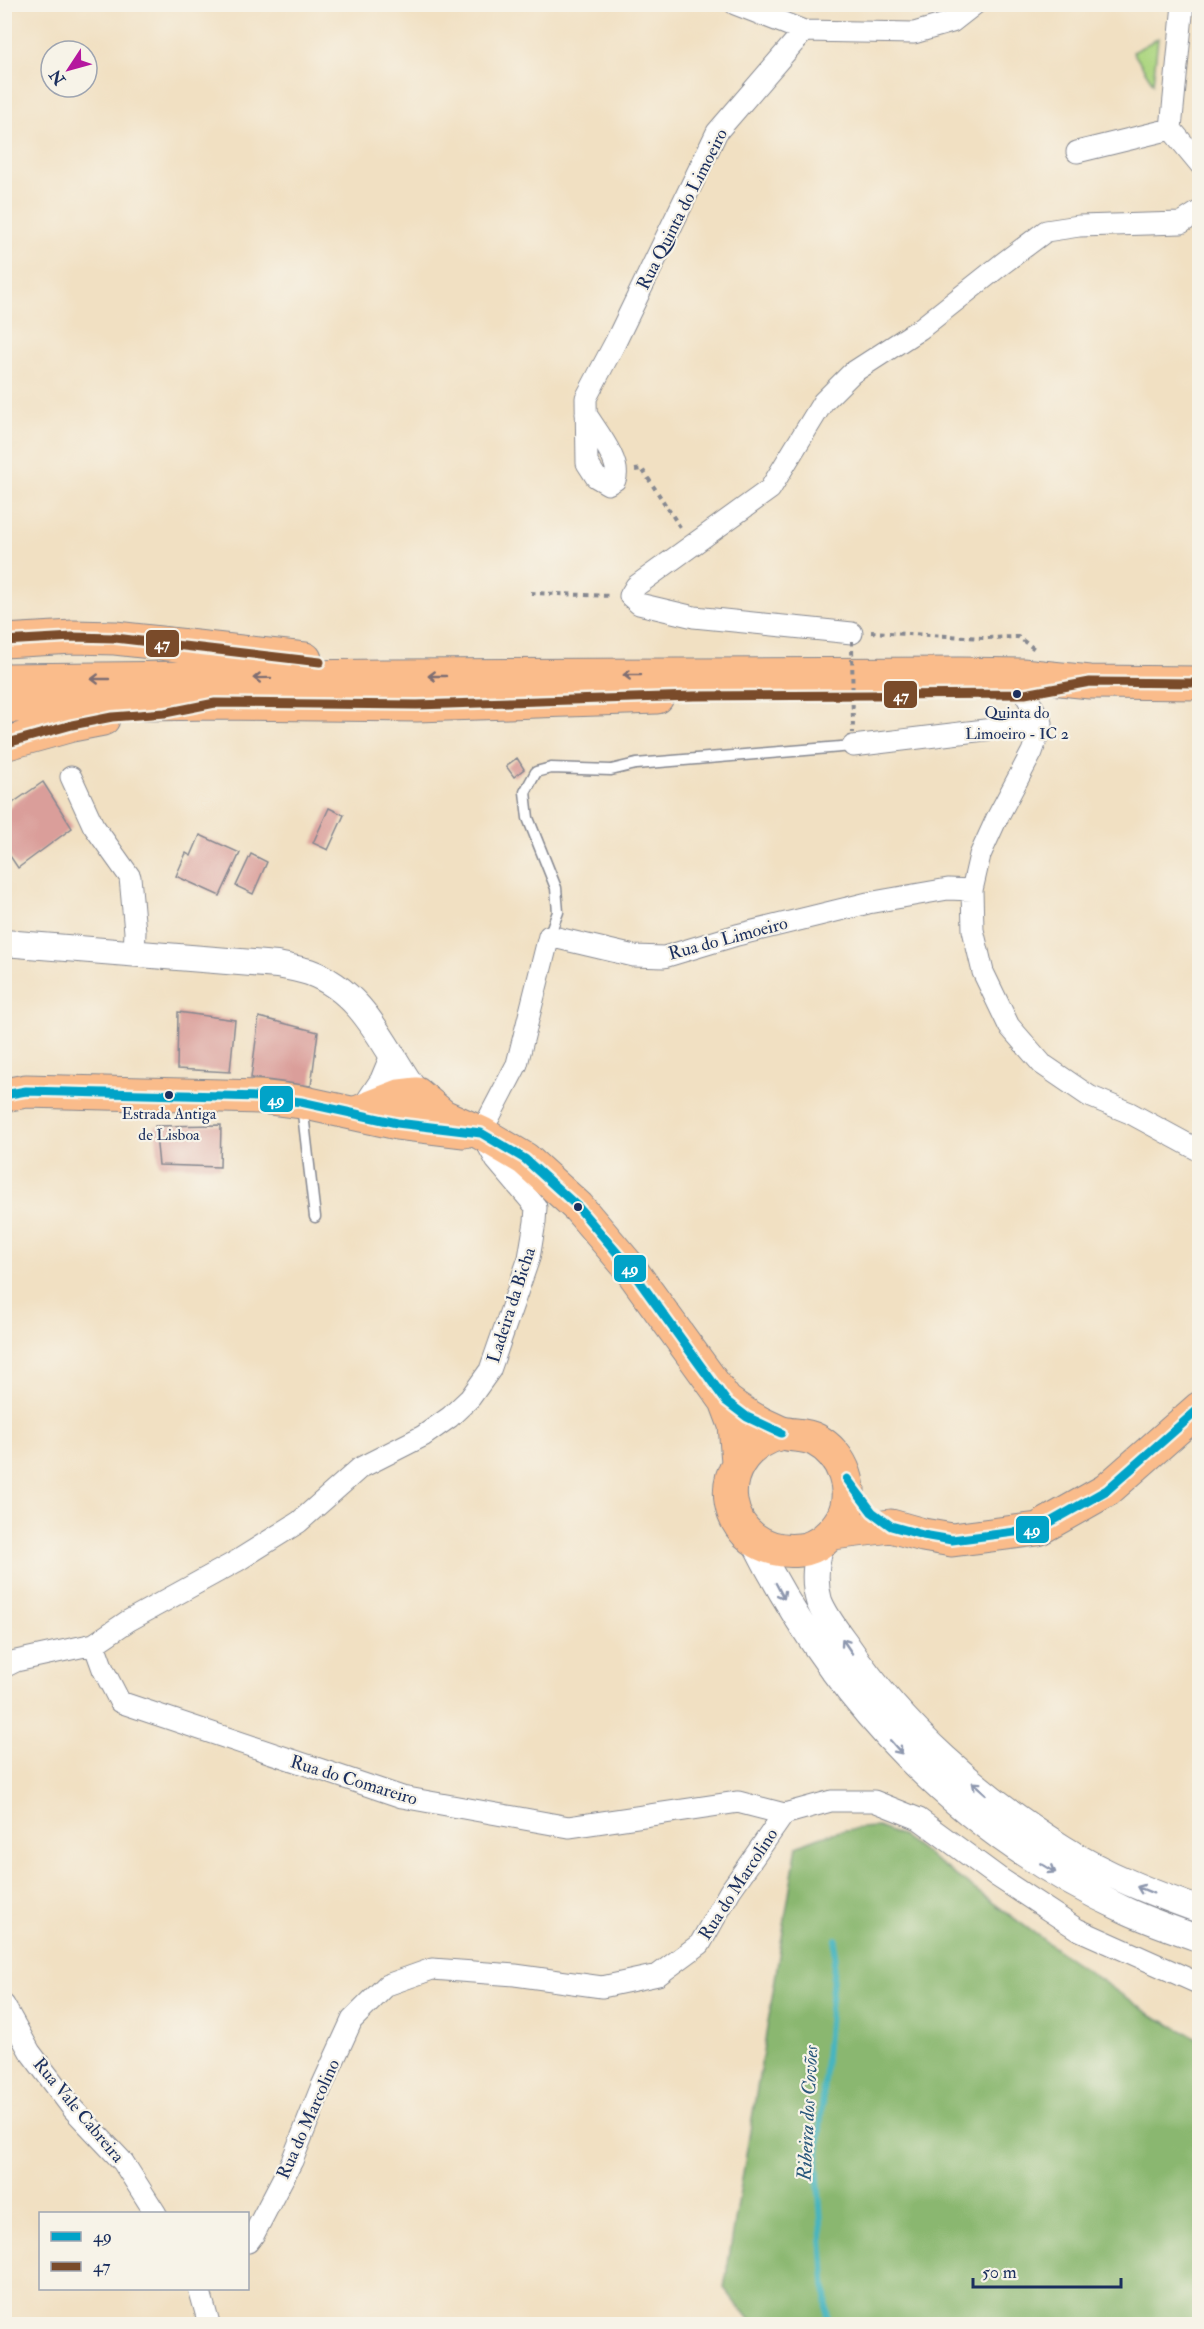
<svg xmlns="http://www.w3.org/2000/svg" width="1204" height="2329" viewBox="0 0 1204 2329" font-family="'IM FELL Double Pica',serif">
<rect width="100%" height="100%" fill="#f7f3e8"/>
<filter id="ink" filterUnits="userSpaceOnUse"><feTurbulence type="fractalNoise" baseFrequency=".0167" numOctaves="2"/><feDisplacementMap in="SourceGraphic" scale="12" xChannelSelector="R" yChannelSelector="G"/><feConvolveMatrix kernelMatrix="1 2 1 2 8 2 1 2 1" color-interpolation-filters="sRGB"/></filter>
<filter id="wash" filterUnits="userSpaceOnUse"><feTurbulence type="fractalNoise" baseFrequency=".008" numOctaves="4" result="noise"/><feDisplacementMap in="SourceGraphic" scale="24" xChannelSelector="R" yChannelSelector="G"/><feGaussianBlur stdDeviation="1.35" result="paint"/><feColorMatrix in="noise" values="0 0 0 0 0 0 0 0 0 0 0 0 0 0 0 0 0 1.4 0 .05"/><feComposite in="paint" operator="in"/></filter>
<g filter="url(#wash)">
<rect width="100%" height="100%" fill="#f1e0c2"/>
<!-- green -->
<path fill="#add681" stroke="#648270" stroke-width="1.5" d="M1158,38L1153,83L1133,52Z"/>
<!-- forest -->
<path fill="#8ab76f" stroke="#527366" stroke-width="1.5" d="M878,1827L903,1837L1063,1954L1150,2014L1199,2039V2324H753L724,2288L797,1846C826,1833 846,1828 878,1827Z"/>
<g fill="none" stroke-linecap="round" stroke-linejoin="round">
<!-- stream -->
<path stroke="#46b5bf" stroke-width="6" d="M828,2324L817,2164L836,1939"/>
</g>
<g id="blocks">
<!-- building -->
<path fill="#da9e9a" d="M517,758L524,769L514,777L506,766Z
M43,782L72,828L18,868L4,847V814L14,802Z
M329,808L344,815L328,850L313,843Z
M200,835L240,853L220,896L176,876L186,853L191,856Z
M251,854L267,862L253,894L236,886Z
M178,1012L235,1020L230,1072L177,1069Z
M259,1017L318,1032L311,1086L251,1078Z
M221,1125L220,1167L159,1165L155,1126Z"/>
</g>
</g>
<g filter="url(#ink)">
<use href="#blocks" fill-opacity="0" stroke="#868890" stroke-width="1.5"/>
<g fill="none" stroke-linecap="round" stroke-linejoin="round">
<!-- service casing -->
<g stroke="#868890" stroke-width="13">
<path id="service" d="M549,936L558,912L556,888L528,818L525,792L536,772L551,768L611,770L636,764L853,746
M302,1105L315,1217"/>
</g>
<!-- minor casing -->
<g stroke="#868890" stroke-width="23">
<path id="minor" d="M735,4L804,31
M1183,4L1171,129L1200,164
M1077,152L1171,129
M586,414C595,429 623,463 615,480L608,484L596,477L587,463L586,398L615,343L717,132L804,31L914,33L952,22L975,4
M852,633L694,617L639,604L630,596L636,586L770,489L823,402L852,373L920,329L1002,264L1046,231L1079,226L1181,223L1200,211
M1025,694L1042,723L1032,752L996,820L980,855L972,890L973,930L983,972L1009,1026L1042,1064L1089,1096L1130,1113L1200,1151
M853,746L1042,723
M71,777L93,825L130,877L135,932L134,952
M94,1644L103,1669L120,1702L402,1797L569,1827L738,1802L784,1814
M4,1667L16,1661L94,1644L128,1621L237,1561L299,1522L360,1468L423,1436L450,1417L470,1398L490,1370L529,1258L535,1222L536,1207L496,1160L481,1133L517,1064L549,936L634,956L664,957L737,935L868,903L948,889L972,890
M4,2005L30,2052L73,2109L123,2162L156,2214
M248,2242L254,2234L292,2161L321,2088L352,2020L387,1985L432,1969L515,1975L602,1987L658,1975L700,1944L730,1891L784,1814L831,1801H874L919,1819L998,1877L1077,1929L1200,1984
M199,2288L209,2324"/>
</g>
<!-- tertiary casing -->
<g stroke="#868890" stroke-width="28">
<path id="tertiary" d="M4,943L277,965C288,967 299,969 309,972C365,992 385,1050 417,1094L412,1108
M365,1108L383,1081L393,1057
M753,1539C835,1703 959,1834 1127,1911C1151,1922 1176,1930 1200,1939
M821,1542C816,1562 813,1581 819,1601C825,1617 838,1633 848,1647C903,1728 980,1796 1063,1848C1105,1875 1153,1893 1200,1910"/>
</g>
<!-- primary casing -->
<g stroke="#868890" stroke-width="35">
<path id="primary" d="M4,1095L26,1091L261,1097L301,1102L397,1123L464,1131
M356,1113L400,1096L417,1094L443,1116L481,1133L525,1159L578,1207L629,1267L726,1401L735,1425L738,1462
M726,1401C742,1413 758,1423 777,1431C789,1437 803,1433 816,1440C843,1454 857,1491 842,1519C833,1534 818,1548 800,1550C721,1558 702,1455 781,1433
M833,1533L891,1526L923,1535L952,1540L1038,1529L1107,1490L1200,1408"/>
</g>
<!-- trunk casing -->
<g stroke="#868890" stroke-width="35">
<path id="trunk" d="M4,641L73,637L115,638L305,659
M4,680L383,676L961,674L1022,675L1090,682L1200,683
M4,706L215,703L417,705L657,697
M4,744L72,725L103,719"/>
</g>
<!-- path -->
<path stroke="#868890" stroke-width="4" stroke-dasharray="4.5 4.5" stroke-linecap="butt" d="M635,470L642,469L682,530
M531,593L611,596
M871,632L985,638L1018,637L1036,650"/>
<!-- service -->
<use href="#service" stroke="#fff" stroke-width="10"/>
<!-- minor -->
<use href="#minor" stroke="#fff" stroke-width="21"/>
<!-- tertiary -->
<use href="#tertiary" stroke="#fff" stroke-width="26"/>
<!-- primary -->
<use href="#primary" stroke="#fabc8b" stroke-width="33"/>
<!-- trunk -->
<use href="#trunk" stroke="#fabc8b" stroke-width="33"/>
<!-- path-bridge -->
<path stroke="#868890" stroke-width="4" stroke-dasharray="4.5 4.5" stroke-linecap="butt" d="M852,641L853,733"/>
<!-- bus-1 casing -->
<g stroke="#f7f3e8" stroke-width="14">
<path id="bus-1" d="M4,1095L26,1091L261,1097L301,1102L397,1123L481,1133L525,1159L578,1207L629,1267L726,1401L747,1417L781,1433
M847,1479L872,1512L891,1526L923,1535L952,1540L1038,1529L1107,1490L1200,1408"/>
</g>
<!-- bus-2 casing -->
<g stroke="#f7f3e8" stroke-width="14">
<path id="bus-2" d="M4,641L73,637L115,638L320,662
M4,744L72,725L112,717L165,713L215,703L417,705L694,696L1025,694L1090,682L1200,683"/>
</g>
<!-- bus-1 -->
<use href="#bus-1" stroke="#01a3c8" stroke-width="9"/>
<!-- bus-2 -->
<use href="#bus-2" stroke="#7a4b2a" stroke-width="9"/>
</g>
<!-- one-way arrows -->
<defs><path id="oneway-shaft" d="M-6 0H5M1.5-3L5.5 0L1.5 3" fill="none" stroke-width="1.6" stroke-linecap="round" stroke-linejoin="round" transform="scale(1.5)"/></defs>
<g stroke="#7f6e72">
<use href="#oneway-shaft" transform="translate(632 675) rotate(180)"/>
<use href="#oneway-shaft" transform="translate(437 676) rotate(180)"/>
<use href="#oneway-shaft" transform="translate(262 678) rotate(179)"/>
<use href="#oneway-shaft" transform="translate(100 679) rotate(180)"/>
</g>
<g stroke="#8d97ae">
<use href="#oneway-shaft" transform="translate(780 1591) rotate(62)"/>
<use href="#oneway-shaft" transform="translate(847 1646) rotate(-124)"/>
<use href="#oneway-shaft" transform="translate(896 1747) rotate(49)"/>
<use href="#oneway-shaft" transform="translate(979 1788) rotate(-139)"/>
<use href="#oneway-shaft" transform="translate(1048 1868) rotate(31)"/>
<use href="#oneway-shaft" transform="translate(1145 1890) rotate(-158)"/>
</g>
</g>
<!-- markers -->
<g fill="#1b2f5e" stroke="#f7f3e8" stroke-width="2">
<circle cx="1017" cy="694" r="5"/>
<circle cx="169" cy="1095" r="5"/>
<circle cx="578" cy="1207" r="5"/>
</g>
<g text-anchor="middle" stroke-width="4.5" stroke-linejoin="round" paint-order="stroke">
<!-- bus labels -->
<g font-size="16" fill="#1b2f5e" stroke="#f7f3e8">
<text x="1017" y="718">Quinta do<tspan x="1017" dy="21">Limoeiro - IC 2</tspan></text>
<text x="169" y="1119">Estrada Antiga<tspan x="169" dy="21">de Lisboa</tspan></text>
</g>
<!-- street labels -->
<g font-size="18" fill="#1b2f5e" stroke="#f7f3e8">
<text transform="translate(682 209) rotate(-63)" y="6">Rua Quinta do Limoeiro</text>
<text transform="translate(728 938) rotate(-15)" y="6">Rua do Limoeiro</text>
<text transform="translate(511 1305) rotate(-72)" y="6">Ladeira da Bicha</text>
<text transform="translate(354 1780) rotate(17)" y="6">Rua do Comareiro</text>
<text transform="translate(738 1884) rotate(-57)" y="6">Rua do Marcolino</text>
<text transform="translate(79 2110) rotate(50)" y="6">Rua Vale Cabreira</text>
<text transform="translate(308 2119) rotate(-66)" y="6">Rua do Marcolino</text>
</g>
<!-- water labels -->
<g font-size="20" font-style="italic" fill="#28577b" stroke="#f7f3e8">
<text transform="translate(807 2113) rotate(-87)" y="7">Ribeira dos Covões</text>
</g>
</g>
<g stroke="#f7f3e8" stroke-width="2">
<rect x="145" y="629" width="35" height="29" rx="6" fill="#7a4b2a"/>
<rect x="883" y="680" width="35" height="29" rx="6" fill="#7a4b2a"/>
<rect x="259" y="1085" width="35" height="28" rx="6" fill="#01a3c8"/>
<rect x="613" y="1254" width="34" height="29" rx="6" fill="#01a3c8"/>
<rect x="1015" y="1515" width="35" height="29" rx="6" fill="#01a3c8"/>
</g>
<g font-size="16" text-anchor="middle" font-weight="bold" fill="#fff">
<text x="162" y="649">47</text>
<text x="901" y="701">47</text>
<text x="276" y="1105">49</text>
<text x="630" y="1274">49</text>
<text x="1032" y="1535">49</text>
</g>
<!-- margin -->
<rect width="1204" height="2329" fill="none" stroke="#f7f3e8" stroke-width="24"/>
<!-- legend -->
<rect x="39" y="2212" width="210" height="78" fill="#f7f3e8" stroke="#9fa5b1" stroke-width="1.5"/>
<rect x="51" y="2232" width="30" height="9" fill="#01a3c8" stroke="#9fa5b1" stroke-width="1.5"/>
<text x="93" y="2242" font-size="18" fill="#1b2f5e">49</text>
<rect x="51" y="2262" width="30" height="9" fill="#7a4b2a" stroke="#9fa5b1" stroke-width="1.5"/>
<text x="93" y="2272" font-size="18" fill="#1b2f5e">47</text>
<!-- north arrow -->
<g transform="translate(69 69) rotate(234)"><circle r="28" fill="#f7f3e8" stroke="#9fa5b1" stroke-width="1.5"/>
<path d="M0-4.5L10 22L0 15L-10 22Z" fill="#b5179e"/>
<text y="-9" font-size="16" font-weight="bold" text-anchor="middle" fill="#1b2f5e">N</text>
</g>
<!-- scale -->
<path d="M973 2278v9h148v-9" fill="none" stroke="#1b2f5e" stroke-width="3"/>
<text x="982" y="2278" font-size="18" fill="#1b2f5e" stroke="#f7f3e8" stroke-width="4.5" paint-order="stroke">50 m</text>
</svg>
